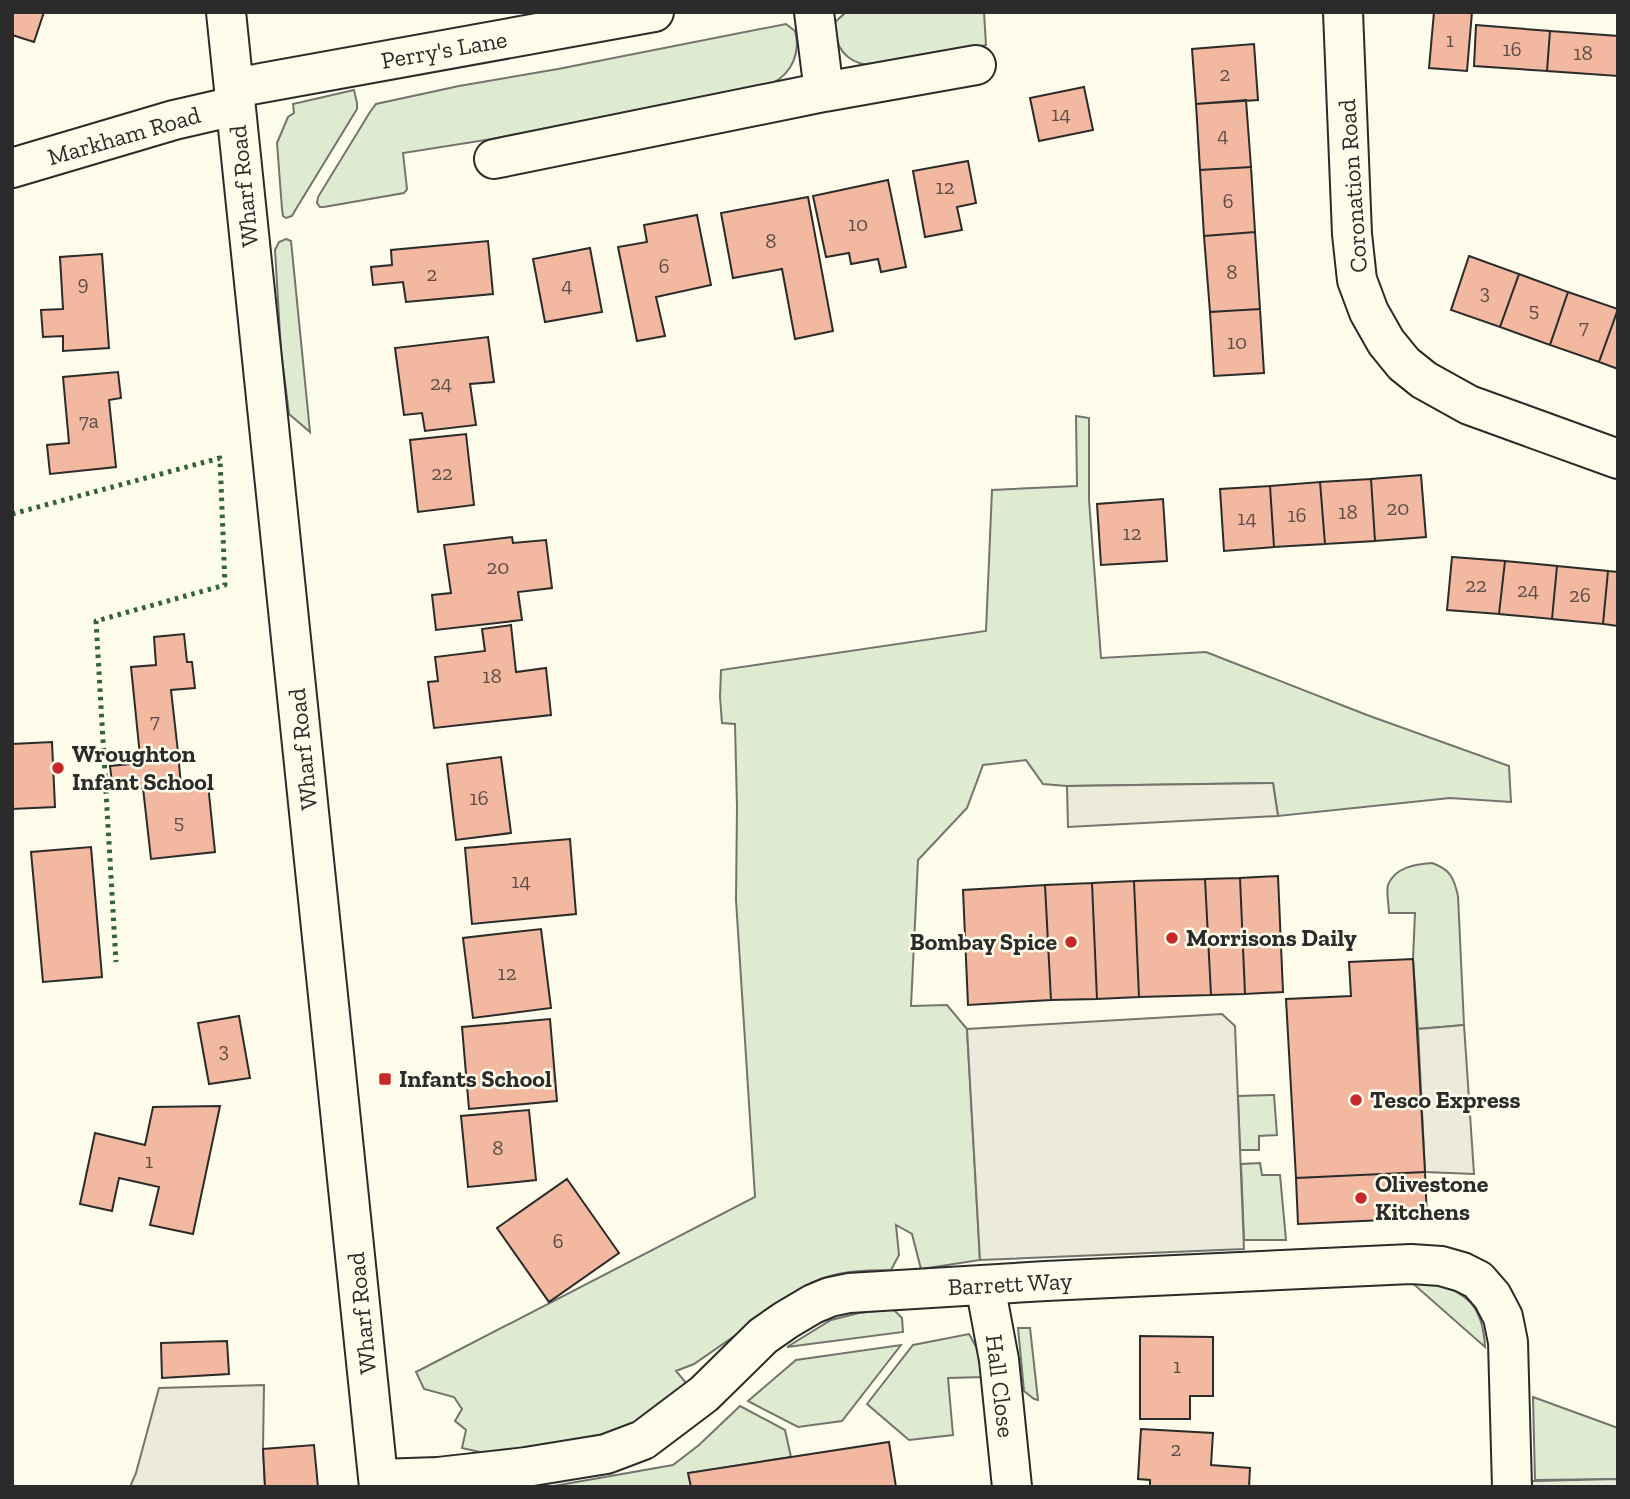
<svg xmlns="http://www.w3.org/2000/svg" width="1630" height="1499" viewBox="0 0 1630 1499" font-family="'Zilla Slab',serif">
<rect width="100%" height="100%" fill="#fdfbea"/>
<!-- green -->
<path fill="#deebd1" stroke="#74746e" stroke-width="2" d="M848,12H984L986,45C966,49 947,54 927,58C889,67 836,79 834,23L845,13Z
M786,24L795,31C801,52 792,73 773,83L492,139L403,153L407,189L404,193L324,207H320L317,203L318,197L370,112L376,104L459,86L558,69Z
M354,90L357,103V109L296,209L292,216L286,218L283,216L282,209L277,143L288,117L294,113L293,104Z
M286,239L291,241L310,432L289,414L281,351L275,250L279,242Z
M1076,416L1089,418V500L1101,658L1206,652L1367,715L1509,766L1511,802L1450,798L1278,816L1273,783L1067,786L1043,784L1026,760L983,765L967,808L918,860L911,1006L947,1005L967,1029L980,1260L921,1269L912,1234L896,1225L899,1255L891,1270C863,1270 836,1271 811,1283L694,1364L676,1371L688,1385L656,1410L616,1435L587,1444L484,1453L462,1448L466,1430L455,1421L462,1409L454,1397L424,1389L416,1372L755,1197L736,900L737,807L735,724L722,723L720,697L721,670L986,631L992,490L1077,486Z
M1432,863C1450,869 1454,878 1458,896L1464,1025L1418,1029L1413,959L1415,913H1389C1389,905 1386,893 1388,885C1395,867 1416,864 1432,863Z
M1274,1095L1277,1135L1259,1136V1150H1240L1238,1096Z
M1260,1163L1262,1175H1280L1286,1240H1244L1241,1164Z
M1431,1280C1468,1294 1483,1306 1485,1347L1410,1281Z
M893,1309L902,1318L903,1332L787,1347L831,1320L859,1313Z
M1018,1328H1030L1038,1400L1034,1399L1024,1391Z
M969,1334L979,1352L984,1377L948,1378L953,1435L909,1440L867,1404L913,1345Z
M901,1345L842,1421L798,1427L748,1401L796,1360Z
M1533,1397L1618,1428V1479L1535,1480Z
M740,1406L785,1430L791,1457L689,1473L691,1487H548L673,1465L699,1445Z"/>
<!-- parking -->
<path fill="#eceadb" stroke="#74746e" stroke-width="2" d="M1273,783L1278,816L1068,827L1067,786Z
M1222,1014L1235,1026L1244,1249L980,1260L967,1029Z
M1464,1025L1474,1174L1425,1172L1418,1029Z
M264,1385L263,1448L265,1487H130L136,1473L159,1388Z
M1618,1479V1487H1494L1493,1482Z"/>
<!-- building -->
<path fill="#f2b8a0" stroke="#2b2b2b" stroke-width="2" d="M12,12H44L34,42L12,35Z
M1434,12H1472L1467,71L1429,68Z
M1476,25L1550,31L1547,71L1474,66Z
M1550,31L1618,36V76L1547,71Z
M1254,44L1258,100L1196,104L1192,49Z
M1084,87L1093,130L1039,141L1030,98Z
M1246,100L1251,167L1200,170L1196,104Z
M968,161L976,203L957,207L962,230L925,237L913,171Z
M1251,167L1255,232L1204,236L1200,170Z
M888,180L906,267L881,272L878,259L851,264L849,253L826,257L813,196Z
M808,197L833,331L795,339L782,269L733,278L721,213Z
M697,215L711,285L656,297L665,336L637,341L618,247L647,242L644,225Z
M1255,232L1260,309L1210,312L1204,236Z
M488,241L493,294L406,302L403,282L373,285L371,267L392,265L391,250Z
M590,248L602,312L545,322L533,259Z
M102,254L109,348L63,351V336L43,337L41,310L63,309L60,257Z
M1469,256L1519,274L1500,327L1451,310Z
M1519,274L1568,292L1550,345L1500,327Z
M1568,292L1618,309L1599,362L1550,345Z
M1260,309L1264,373L1214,376L1210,312Z
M1618,309V369L1599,362Z
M488,337L494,382L470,384L476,425L425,431L422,413L404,415L395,348Z
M118,372L121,398L109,400L116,467L50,474L47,445L69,443L63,377Z
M466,434L474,505L418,512L410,440Z
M1421,475L1426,537L1375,541L1371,479Z
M1371,479L1375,541L1325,544L1320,482Z
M1320,482L1325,544L1274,547L1270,486Z
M1270,486L1274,547L1224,551L1220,489Z
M1163,499L1167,561L1101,565L1097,504Z
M512,537L513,543L546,540L552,588L518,592L522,620L436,630L432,595L451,593L444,545Z
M1452,557L1505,561L1499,614L1447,610Z
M1505,561L1557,566L1552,619L1499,614Z
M1557,566L1608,571L1603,624L1552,619Z
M1608,571L1618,572V626L1603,624Z
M511,625L516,672L546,668L551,715L434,728L428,682L438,681L435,657L485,651L482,629Z
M184,634L187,662H192L195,688L171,690L178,752L140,756L131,667L156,665L154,637Z
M52,742L55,807L12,809V744Z
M178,752L181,786L208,784L215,852L151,859L143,788L113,791L110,766L140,763V756Z
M501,757L511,833L456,840L447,764Z
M570,839L576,914L472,924L465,848Z
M91,847L102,977L43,982L31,852Z
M1278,876L1283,992L1245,994L1240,878Z
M1240,878L1245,994L1211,995L1205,879Z
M1205,879L1211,995L1139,997L1134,881Z
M1134,881L1139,997L1097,999L1092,883Z
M1092,883L1097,999L1051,1000L1045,885Z
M1045,885L1051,1000L968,1005L963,890Z
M541,929L551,1008L473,1018L463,938Z
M1413,959L1425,1172L1296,1178L1286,999L1351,996L1349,962Z
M239,1016L250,1078L209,1084L198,1023Z
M550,1019L557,1101L469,1109L462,1027Z
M220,1106L193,1234L150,1225L159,1187L119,1178L112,1211L80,1204L95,1133L145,1145L153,1107Z
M529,1110L536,1180L468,1187L461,1116Z
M1425,1172L1427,1218L1298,1224L1296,1178Z
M567,1179L619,1253L549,1302L497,1228Z
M1140,1336L1213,1337V1396H1190V1419H1140Z
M227,1341L229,1374L162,1378L161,1343Z
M1141,1429L1213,1433L1211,1465L1250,1468L1249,1487H1150V1480L1138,1479Z
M889,1442L896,1487H691L688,1473Z
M314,1445L318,1487H265L263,1449Z"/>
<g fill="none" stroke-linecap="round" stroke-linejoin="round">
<!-- street casing -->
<g stroke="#2b2b2b" stroke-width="42">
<path id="street" d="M814,12L824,92
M1343,12L1352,234L1357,280L1369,312L1386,342L1404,364L1424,380L1469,405L1618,459
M234,88L654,12
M494,159L824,92L976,65
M12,168L174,120L235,106
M985,1285L999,1360L1012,1487
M379,1479L438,1477L526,1467L606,1454L643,1440L704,1394L763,1336L786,1320L813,1304L830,1297L849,1293L1046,1281L1411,1264L1441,1266L1462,1272L1478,1280L1492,1296L1503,1317L1508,1342L1512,1487"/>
</g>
<!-- secondary casing -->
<g stroke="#2b2b2b" stroke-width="42">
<path id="secondary" d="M226,12L379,1487"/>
</g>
<!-- street -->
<use href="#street" stroke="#fdfbea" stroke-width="38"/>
<!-- secondary -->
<use href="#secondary" stroke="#fdfbea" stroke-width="38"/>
<!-- hedge -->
<path stroke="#34623c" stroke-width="5" stroke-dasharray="3.5 5" stroke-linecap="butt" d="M12,514L220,458L225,585L96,621L116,962"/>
</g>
<!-- markers -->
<g fill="#c62828" stroke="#fdfbea" stroke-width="2.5">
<circle cx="58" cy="768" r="7"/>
<circle cx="1172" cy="938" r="7"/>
<circle cx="1071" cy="942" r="7"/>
<rect x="378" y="1072" width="14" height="14" rx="3.5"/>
<circle cx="1356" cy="1100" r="7"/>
<circle cx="1361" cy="1198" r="7"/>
</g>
<g text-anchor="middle" stroke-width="5" stroke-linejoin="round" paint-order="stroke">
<!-- number labels -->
<g font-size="21" fill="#5d4e48">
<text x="1450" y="47">1</text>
<text x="1512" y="56">16</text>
<text x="1583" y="60">18</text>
<text x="1225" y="81">2</text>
<text x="1061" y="121">14</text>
<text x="1223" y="142">4</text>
<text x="945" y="194">12</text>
<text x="1228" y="208">6</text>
<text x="858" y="231">10</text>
<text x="771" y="248">8</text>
<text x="664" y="273">6</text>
<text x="1232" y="279">8</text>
<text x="432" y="281">2</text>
<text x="83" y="290">9</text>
<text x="567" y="292">4</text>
<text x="1485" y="299">3</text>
<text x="1534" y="317">5</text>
<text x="1584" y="334">7</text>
<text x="1237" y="349">10</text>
<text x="441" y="390">24</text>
<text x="89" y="428">7a</text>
<text x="442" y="480">22</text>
<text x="1398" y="515">20</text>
<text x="1348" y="519">18</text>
<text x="1297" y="522">16</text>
<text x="1247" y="525">14</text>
<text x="1132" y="540">12</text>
<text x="498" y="574">20</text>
<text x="1476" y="592">22</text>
<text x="1528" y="597">24</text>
<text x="1580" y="602">26</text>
<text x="492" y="683">18</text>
<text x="155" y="728">7</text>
<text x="479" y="805">16</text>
<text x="179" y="829">5</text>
<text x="521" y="888">14</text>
<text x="507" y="980">12</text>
<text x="224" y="1057">3</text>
<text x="498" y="1155">8</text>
<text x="149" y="1168">1</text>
<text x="558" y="1248">6</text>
<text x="1177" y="1373">1</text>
<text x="1176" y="1456">2</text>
</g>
<!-- street labels -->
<g font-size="24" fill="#2b2b2b" stroke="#fdfbea">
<text transform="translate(444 50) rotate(-10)" y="8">Perry's Lane</text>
<text transform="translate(124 136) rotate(-16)" y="8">Markham Road</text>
<text transform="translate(244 186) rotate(-96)" y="8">Wharf Road</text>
<text transform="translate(1353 186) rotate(-94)" y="8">Coronation Road</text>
<text transform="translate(303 749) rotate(-96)" y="8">Wharf Road</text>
<text transform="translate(1010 1284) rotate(-3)" y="8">Barrett Way</text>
<text transform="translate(362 1313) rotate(-96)" y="8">Wharf Road</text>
<text transform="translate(1000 1386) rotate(83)" y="8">Hall Close</text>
</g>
<!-- poi labels -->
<g font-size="24" font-weight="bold" fill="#2b2b2b" stroke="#fdfbea" text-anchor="start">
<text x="72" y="762">Wroughton<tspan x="72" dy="28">Infant School</tspan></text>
<text x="1186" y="946">Morrisons Daily</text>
<text x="1057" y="950" text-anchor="end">Bombay Spice</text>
<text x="399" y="1087">Infants School</text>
<text x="1370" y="1108">Tesco Express</text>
<text x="1375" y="1192">Olivestone<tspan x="1375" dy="28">Kitchens</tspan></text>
</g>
</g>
<!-- border -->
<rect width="1630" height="1499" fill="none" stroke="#2b2b2b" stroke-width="28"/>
</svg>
